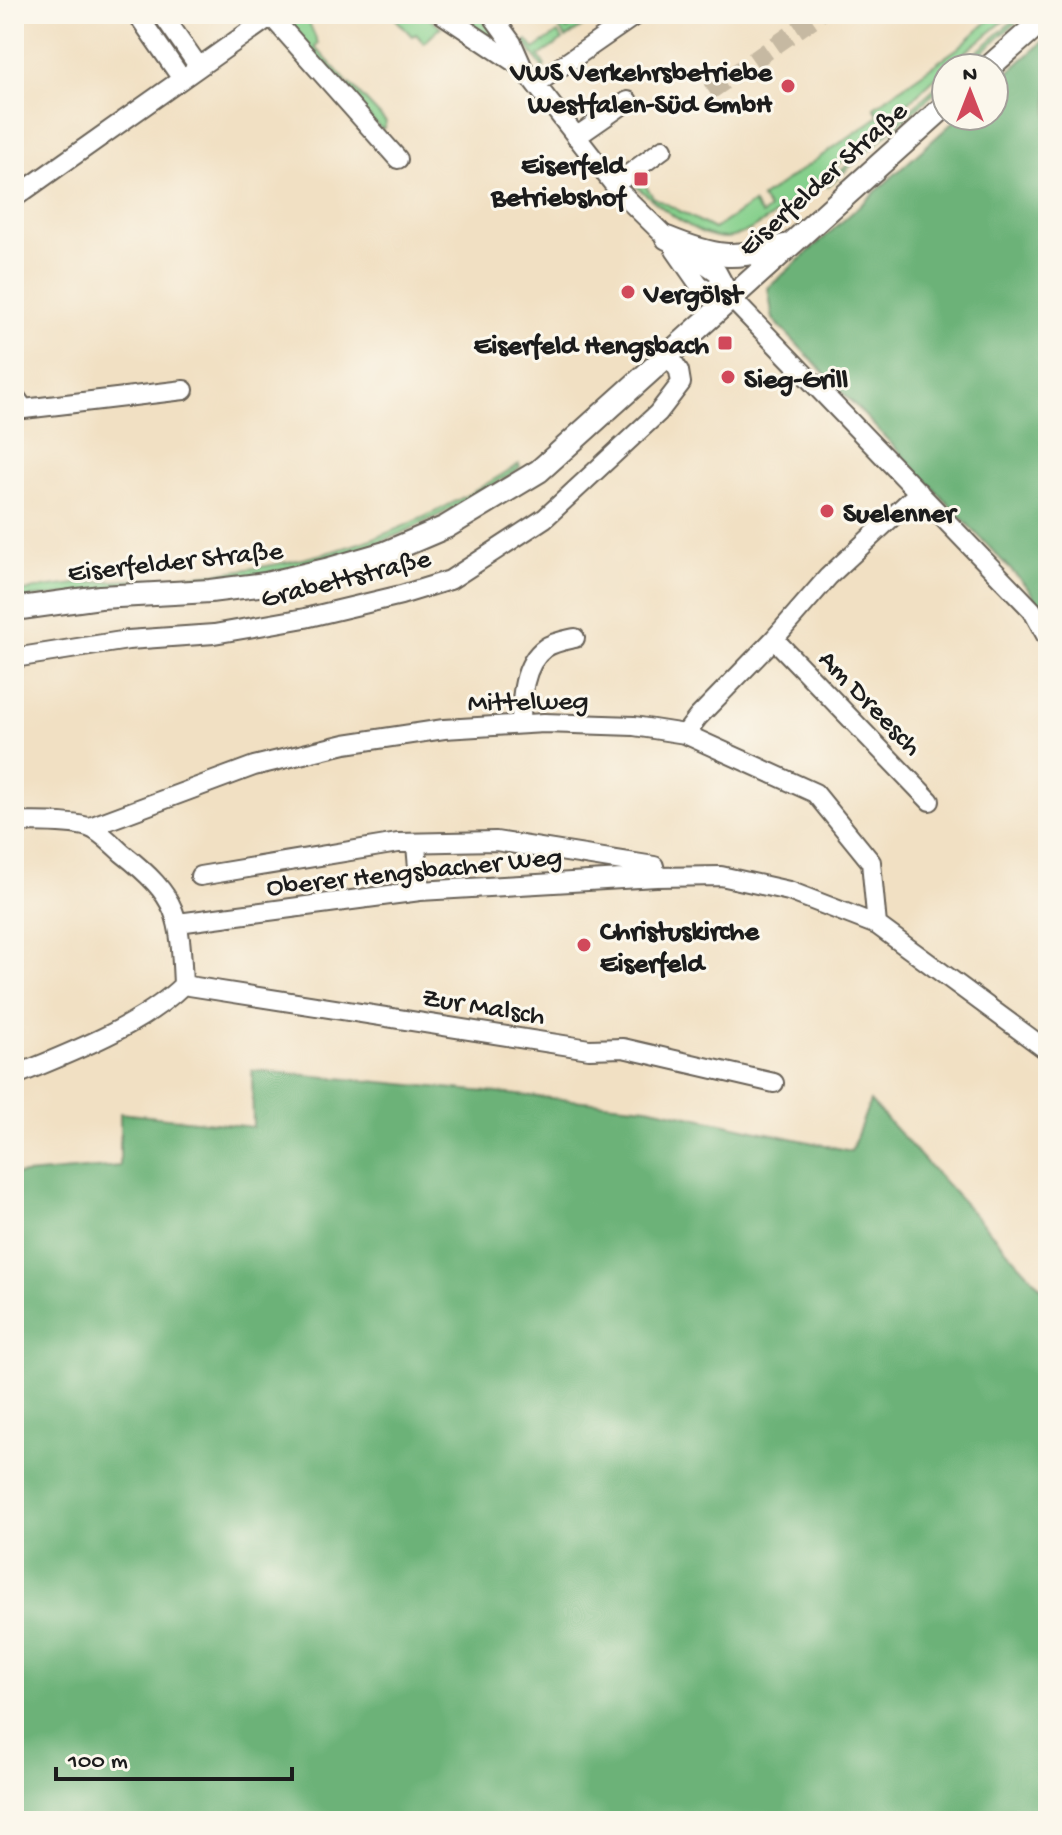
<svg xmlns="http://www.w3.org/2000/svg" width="1062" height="1835" viewBox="0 0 1062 1835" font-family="'Gochi Hand',sans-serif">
<rect width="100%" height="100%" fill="#fbf7ec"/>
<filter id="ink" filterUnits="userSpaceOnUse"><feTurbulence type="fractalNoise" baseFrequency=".0125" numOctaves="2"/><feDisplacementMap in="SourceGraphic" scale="16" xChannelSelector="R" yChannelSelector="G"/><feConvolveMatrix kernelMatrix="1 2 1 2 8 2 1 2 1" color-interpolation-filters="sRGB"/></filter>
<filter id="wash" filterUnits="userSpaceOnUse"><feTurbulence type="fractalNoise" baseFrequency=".006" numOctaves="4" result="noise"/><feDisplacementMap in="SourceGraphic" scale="32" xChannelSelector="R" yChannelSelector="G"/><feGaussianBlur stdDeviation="1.8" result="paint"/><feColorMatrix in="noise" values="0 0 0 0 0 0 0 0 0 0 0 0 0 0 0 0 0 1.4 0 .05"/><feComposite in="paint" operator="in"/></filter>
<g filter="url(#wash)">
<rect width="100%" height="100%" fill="#f1e0c3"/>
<!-- green -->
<path fill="#86d08c" stroke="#517654" stroke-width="2" d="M296,14H305L318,43L315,47L347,82L340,88L282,24Z
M391,14H423L441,27L424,43L416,34L412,36Z
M461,14L487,19L508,47L462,21Z
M590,14H600L566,38L553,19L557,16L567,30Z
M996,14H1012C990,33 967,50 946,68C906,103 772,236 725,238C696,238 657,204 636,186L641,179L653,197L714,229L753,203L762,215L769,209L761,198L879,116L874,107L958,48Z
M1021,14H1026L964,68H958Z
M558,33L563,40L539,56L545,66L543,68L524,42L527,40L534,49Z
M946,78V83L828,186V182Z
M350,84L386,122L384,128L381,129L343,91Z
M519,464L520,468C468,501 415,531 357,550C248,586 128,588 14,599V593C78,580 143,581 208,574C330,562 416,530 519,464Z"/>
<!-- forest -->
<path fill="#6cb278" stroke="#44674a" stroke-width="2" d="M1048,37V620L1028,588L773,319L768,288L960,116H994V85Z
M252,1070L647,1107L851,1151L870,1101L1048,1295V1821H14V1175L120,1166V1113L253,1127Z"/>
</g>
<g filter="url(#ink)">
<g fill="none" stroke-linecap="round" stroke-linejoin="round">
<!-- minor-tunnel -->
<path stroke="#c6b9a2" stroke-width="18" stroke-dasharray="18 9" stroke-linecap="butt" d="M709,92L820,14"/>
<!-- minor casing -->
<g stroke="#676156" stroke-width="22">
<path id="minor" d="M137,14L182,79
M162,14L199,67
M442,14L523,68
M491,14L512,43L523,68L618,190L667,238L717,272L731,298L1032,610L1048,639
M271,16L398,159
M536,84L637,14
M576,137L628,101
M614,185L663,149
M14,198L274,14
M675,250L700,286L731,298
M14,395L24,409L184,390
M774,639L930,801
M14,658L128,640L214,634L305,618L401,595L450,580L545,518L658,413L681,383L679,371L668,354
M521,724C521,699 523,664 545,648C553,642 566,640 575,638
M685,734L698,717L774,639L828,577L919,492
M14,822C37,823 65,821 88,827C99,830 113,845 122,853C179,898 180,915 183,985C140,1027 69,1053 14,1076
M90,827L254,766L345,744L444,729L544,723L634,726L685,734L815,793L871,862L877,925
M416,845L420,891
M200,876L398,843L496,841L654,866L656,877
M178,923L420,891L656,877L721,876L789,891L877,925L1048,1051
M183,985L589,1049L623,1048L774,1083"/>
</g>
<!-- major casing -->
<g stroke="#676156" stroke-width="26">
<path id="major" d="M988,68L1048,15
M667,238C716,258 733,260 784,246
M14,609L100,597L210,591L266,584L326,570L385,553L446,527L539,471L946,105"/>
</g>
<!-- minor -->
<use href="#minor" stroke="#fff" stroke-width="18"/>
<!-- major -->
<use href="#major" stroke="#fff" stroke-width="22"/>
</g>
</g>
<!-- markers -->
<g fill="#d1495b" stroke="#fbf7ec" stroke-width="3">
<circle cx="788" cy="86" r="8"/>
<rect x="633" y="171" width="16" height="16" rx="4"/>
<circle cx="628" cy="292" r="8"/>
<rect x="717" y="335" width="16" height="16" rx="4"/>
<circle cx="728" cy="377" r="8"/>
<circle cx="827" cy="511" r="8"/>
<circle cx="584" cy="945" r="8"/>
</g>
<g text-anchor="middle" stroke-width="6" stroke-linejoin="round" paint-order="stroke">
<!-- poi labels -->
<g font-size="28" font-weight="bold" fill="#1c1c1c" stroke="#fbf7ec" text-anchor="start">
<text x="772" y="80" text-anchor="end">VWS Verkehrsbetriebe<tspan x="772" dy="32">Westfalen-Süd GmbH</tspan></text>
<text x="625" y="173" text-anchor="end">Eiserfeld<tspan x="625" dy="32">Betriebshof</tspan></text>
<text x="644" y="302">Vergölst</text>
<text x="709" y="353" text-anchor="end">Eiserfeld Hengsbach</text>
<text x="744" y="387">Sieg-Grill</text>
<text x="843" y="521">Suelenner</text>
<text x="600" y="939">Christuskirche<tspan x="600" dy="32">Eiserfeld</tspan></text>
</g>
<!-- street labels -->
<g font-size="28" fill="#1c1c1c" stroke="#fbf7ec">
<text transform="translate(821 177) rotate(-42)" y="10">Eiserfelder Straße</text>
<text transform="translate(175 559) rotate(-6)" y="10">Eiserfelder Straße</text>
<text transform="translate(345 576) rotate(-14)" y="10">Grabettstraße</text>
<text transform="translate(528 699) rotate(-1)" y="10">Mittelweg</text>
<text transform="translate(872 701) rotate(46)" y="10">Am Dreesch</text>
<text transform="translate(414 869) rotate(-6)" y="10">Oberer Hengsbacher Weg</text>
<text transform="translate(484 1004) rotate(9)" y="10">Zur Malsch</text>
</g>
</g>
<!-- margin -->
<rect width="1062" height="1835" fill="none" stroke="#fbf7ec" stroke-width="48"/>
<!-- north arrow -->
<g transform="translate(970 92)"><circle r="38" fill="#fbf7ec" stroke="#a29f99" stroke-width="2"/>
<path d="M0-6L14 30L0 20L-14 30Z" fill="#d1495b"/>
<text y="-12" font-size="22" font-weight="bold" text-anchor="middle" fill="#1c1c1c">N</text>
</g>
<!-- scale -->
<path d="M56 1767v12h236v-12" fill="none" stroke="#1c1c1c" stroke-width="4"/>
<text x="68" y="1767" font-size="24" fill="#1c1c1c" stroke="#fbf7ec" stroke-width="6" paint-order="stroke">100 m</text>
</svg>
